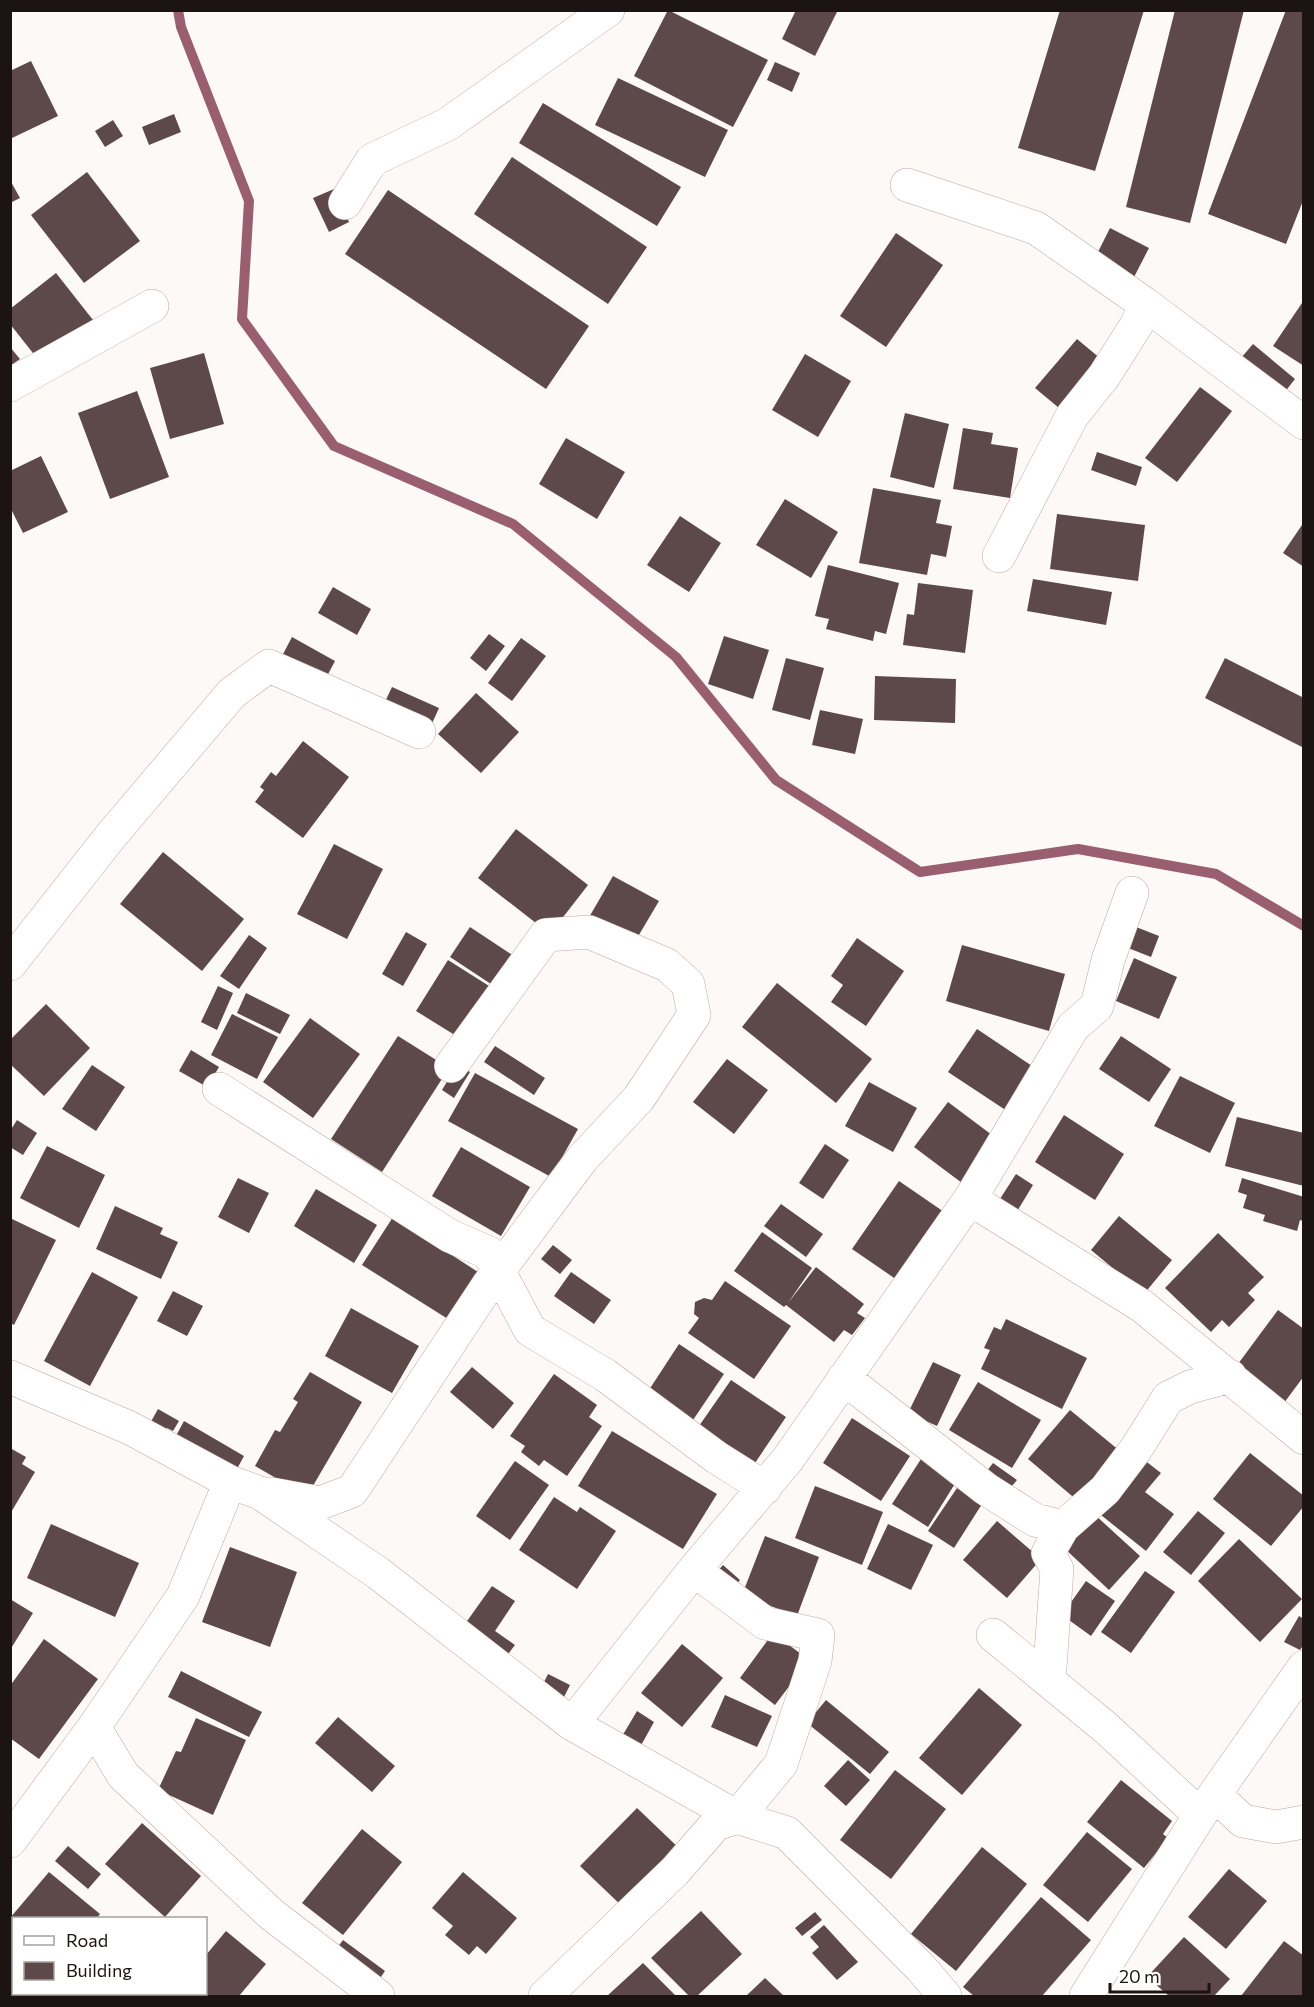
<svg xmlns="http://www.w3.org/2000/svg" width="1314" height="2007" viewBox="0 0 1314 2007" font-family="Commissioner,sans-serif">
<rect width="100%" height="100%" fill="#fdf9f7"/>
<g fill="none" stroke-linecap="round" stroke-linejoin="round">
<!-- stream -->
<path stroke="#995e70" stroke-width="10" d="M178,10L181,27L249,201L242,319L334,446L513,524L676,657L776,780L920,872L1078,849L1216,874L1304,926"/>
</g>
<!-- building -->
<path fill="#5d4949" d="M668,10L768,60L733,127L634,76Z
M796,10H838L815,56L782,39Z
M1060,10H1144L1095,171L1018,148Z
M1175,10H1244L1190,223L1126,207Z
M1286,10H1304V198L1286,244L1208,214Z
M31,61L58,116L10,139V71Z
M775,62L800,73L792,92L767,80Z
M618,78L728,130L705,177L595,125Z
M543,103L681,187L657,226L519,143Z
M174,114L181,132L149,145L142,127Z
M113,120L123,136L105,147L95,131Z
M512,157L647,247L608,304L474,214Z
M87,172L140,241L84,283L31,215Z
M10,180L20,198L10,203Z
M334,189L349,222L329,232L313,198Z
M388,190L589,326L546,389L345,254Z
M1110,228L1149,248L1133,279L1094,260Z
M896,233L943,265L886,347L840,316Z
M56,273L93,320L40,362L10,324V309Z
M1304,300V366L1273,346Z
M1077,339L1101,359L1059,408L1035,388Z
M1253,344L1295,379L1284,393L1241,358Z
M10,347L20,359L10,366Z
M204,353L224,424L170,439L150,368Z
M805,354L851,381L818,437L772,410Z
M1200,387L1232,411L1177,482L1145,458Z
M137,391L169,477L110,499L78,413Z
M905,413L949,424L934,488L890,477Z
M963,428L993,433L991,444L1018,448L1010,498L953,489Z
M566,438L625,472L597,519L539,484Z
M1097,452L1142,467L1136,486L1091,470Z
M41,456L68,512L23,533L10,507V471Z
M873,488L941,500L936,523L952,526L946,557L931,554L927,575L859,563Z
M785,499L838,532L811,578L756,545Z
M1057,514L1145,525L1138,581L1050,569Z
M680,516L721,543L689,592L647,565Z
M1304,522V567L1283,553Z
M828,565L899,583L886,634L875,631L873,641L826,629L829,619L815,616Z
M1033,579L1112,592L1106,625L1027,611Z
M918,583L973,590L965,653L903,645L907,614L914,615Z
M333,587L371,609L357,635L318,613Z
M489,634L505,646L486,671L470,658Z
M724,636L769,650L753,699L708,684Z
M292,637L335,661L325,680L282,656Z
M521,638L546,656L512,701L488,683Z
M786,658L824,668L810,720L772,710Z
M1225,658L1304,698V748L1205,698Z
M875,676L956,679L955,723L874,720Z
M392,687L439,708L429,730L382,708Z
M476,693L519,732L481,773L438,734Z
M820,710L863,719L855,754L812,745Z
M303,741L349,777L303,838L255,802L264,790L260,787L271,772L276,776Z
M516,829L588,885L550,934L478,878Z
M334,844L383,869L347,939L297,914Z
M163,852L244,919L202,971L120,904Z
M613,876L659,901L633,945L588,919Z
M1131,925L1159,936L1151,957L1123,946Z
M470,927L517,958L497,988L450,957Z
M406,932L427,944L403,986L382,974Z
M249,935L267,948L239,989L220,976Z
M857,938L904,971L866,1026L831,1002L843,985L831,976Z
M962,945L1065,974L1049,1031L946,1001Z
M1134,958L1177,977L1159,1019L1116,1001Z
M448,960L497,991L466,1042L416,1011Z
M777,983L872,1059L836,1103L742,1027Z
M218,986L233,993L217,1030L201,1022Z
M246,993L290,1015L280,1034L237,1013Z
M46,1004L90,1048L44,1096L10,1064V1040Z
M232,1014L278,1037L257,1079L211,1055Z
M310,1018L360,1054L313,1118L263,1082Z
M977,1029L1035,1068L1007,1111L948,1072Z
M398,1036L449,1068L382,1172L331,1139Z
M1121,1036L1171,1069L1149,1102L1099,1069Z
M495,1046L545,1078L534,1095L484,1062Z
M191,1050L219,1067L207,1087L179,1071Z
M727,1059L768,1090L734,1134L693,1102Z
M92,1065L125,1087L96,1131L62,1109Z
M457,1065L470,1072L454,1098L442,1090Z
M475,1073L578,1129L551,1177L448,1121Z
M1180,1076L1235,1103L1210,1153L1154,1126Z
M869,1082L917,1108L893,1152L845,1126Z
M948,1102L996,1138L962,1183L914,1147Z
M1064,1115L1124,1154L1095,1200L1035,1162Z
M1237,1117L1304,1133V1186L1225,1166Z
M17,1120L37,1133L23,1155L10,1147V1131Z
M825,1144L849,1160L823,1199L799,1183Z
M47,1146L105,1175L79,1228L20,1198Z
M461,1147L530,1187L501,1236L432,1196Z
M1016,1174L1033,1185L1016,1213L998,1202Z
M238,1178L269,1193L249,1233L218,1217Z
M1242,1178L1304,1197V1221L1300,1220L1297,1231L1263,1221L1265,1215L1243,1208L1247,1195L1238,1192Z
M899,1181L947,1214L900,1282L852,1249Z
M316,1189L377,1225L354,1263L294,1226Z
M781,1204L823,1234L806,1257L764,1226Z
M115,1206L163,1228L160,1234L178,1242L161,1279L96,1249Z
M1119,1216L1172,1260L1144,1294L1091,1250Z
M393,1217L478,1272L448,1319L362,1265Z
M10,1218L56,1240L14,1325L10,1323Z
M762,1232L812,1268L788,1303L816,1267L864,1304L857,1313L865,1318L852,1335L844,1330L834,1342L786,1305L784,1307L734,1271Z
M1218,1233L1264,1277L1248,1293L1255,1300L1229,1327L1222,1320L1211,1332L1165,1288Z
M553,1245L572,1260L560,1274L541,1259Z
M92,1272L138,1297L90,1386L44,1361Z
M571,1272L611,1300L594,1324L554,1296Z
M725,1281L791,1326L754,1379L688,1333L699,1318L694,1314L695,1302L704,1298L712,1300Z
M173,1291L203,1306L187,1336L157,1321Z
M351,1308L419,1346L392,1393L325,1356Z
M1278,1310L1304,1329V1376L1284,1403L1235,1368Z
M1006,1319L1087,1358L1062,1409L981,1369L990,1350L984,1348L994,1327L1001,1330Z
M679,1344L724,1374L691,1423L647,1393Z
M933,1362L961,1375L937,1426L908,1413Z
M472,1367L514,1403L493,1429L450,1392Z
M310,1372L362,1402L307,1496L255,1466L275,1430L280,1432L298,1402L293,1399Z
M554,1374L597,1405L589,1417L602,1426L567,1476L544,1460L539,1466L521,1452L525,1446L510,1436Z
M731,1380L786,1417L755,1463L699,1426Z
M978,1382L1041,1420L1012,1468L949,1430Z
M158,1409L179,1421L173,1431L167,1428L162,1435L148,1427Z
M1070,1410L1126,1456L1084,1506L1028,1459Z
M852,1418L910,1456L881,1501L823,1463Z
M184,1421L244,1456L231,1480L171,1445Z
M612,1431L717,1494L683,1549L578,1486Z
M10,1448L26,1457L22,1464L35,1472L10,1514Z
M1250,1453L1304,1496V1506L1271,1546L1213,1499Z
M1139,1456L1161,1473L1145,1492L1174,1514L1146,1551L1096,1511Z
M921,1459L956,1482L928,1527L892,1504Z
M515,1461L549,1485L510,1540L476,1516Z
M993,1463L1017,1480L1006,1493L983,1476Z
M815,1486L883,1512L862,1565L795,1538Z
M957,1488L982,1504L954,1548L928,1531Z
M554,1497L577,1512L580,1507L616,1531L577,1589L519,1550Z
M1198,1511L1225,1533L1191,1575L1163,1552Z
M1094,1514L1140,1556L1109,1590L1063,1547Z
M997,1521L1041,1559L1007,1598L963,1560Z
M51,1524L139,1563L115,1617L27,1578Z
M888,1524L933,1545L911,1590L867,1569Z
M765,1536L819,1557L797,1616L742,1595Z
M1239,1539L1302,1599L1260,1642L1198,1581Z
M230,1547L297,1572L270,1647L202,1622Z
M723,1565L740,1580L732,1590L714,1575Z
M1145,1571L1175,1592L1131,1653L1101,1632Z
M1086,1581L1115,1601L1091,1636L1062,1615Z
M492,1586L515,1601L495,1631L515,1645L503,1661L460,1631Z
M10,1599L33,1613L10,1650Z
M1299,1616L1304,1619V1644L1300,1650L1284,1642Z
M773,1633L809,1660L775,1705L740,1678Z
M44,1639L98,1679L39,1759L10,1738V1686Z
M682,1644L723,1678L682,1727L641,1693Z
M181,1671L262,1712L249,1737L168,1697Z
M548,1674L570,1685L563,1699L541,1688Z
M979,1688L1022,1725L962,1795L919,1758Z
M725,1695L772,1716L757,1747L711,1727Z
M826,1700L889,1752L870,1774L807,1723Z
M637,1711L654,1722L639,1749L621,1738Z
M338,1717L395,1766L372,1792L315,1743Z
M196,1718L246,1740L213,1815L158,1790L176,1751L181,1752Z
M848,1760L870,1780L846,1806L824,1786Z
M895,1770L946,1809L891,1879L840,1840Z
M1121,1780L1172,1821L1163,1834L1168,1838L1144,1868L1087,1822Z
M637,1808L682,1851L625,1909L580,1866Z
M142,1823L201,1876L165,1917L105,1864Z
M362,1829L402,1862L343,1935L302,1903Z
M1087,1832L1132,1869L1088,1922L1043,1885Z
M68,1846L101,1874L88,1889L55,1861Z
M982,1847L1027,1884L956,1971L911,1934Z
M1229,1869L1267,1901L1226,1949L1188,1917Z
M49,1872L100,1914L97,1918H14V1938L10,1935V1918Z
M463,1872L517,1918L486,1954L477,1946L469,1955L445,1935L453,1926L432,1908Z
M1041,1897L1091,1940L1042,1996H974L963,1987Z
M701,1911L742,1954L697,1996H689L651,1958Z
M815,1912L822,1920L802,1936L795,1928Z
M824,1925L858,1962L837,1980L812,1953L819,1947L810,1937Z
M226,1931L266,1964L239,1996H171L173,1994H206V1955Z
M1184,1937L1230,1979L1214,1996H1169L1147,1977Z
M343,1940L385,1971L374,1987L331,1956Z
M1284,1941L1304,1956V1996H1241Z
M643,1963L676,1996H607Z
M765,1978L784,1996H746Z
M14,1986V1994H52L56,1996H10Z
M75,1994H117L114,1996H79Z"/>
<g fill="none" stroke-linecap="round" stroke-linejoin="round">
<!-- street casing -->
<g stroke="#bea8a2" stroke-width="34">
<path id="street" d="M907,185L1036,228L1145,304L1304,423
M345,203L372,160L448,124L608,10
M10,385L152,306
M999,556L1072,416L1104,376L1137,324L1145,304
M10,964L110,837L232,693L269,666L419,732
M219,1089L450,1236L489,1253L530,1330L605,1375L716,1457L765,1488
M970,1199L1142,1306L1304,1438
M10,1377L130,1428L230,1482L260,1493L378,1573L572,1724L737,1817L787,1833L921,1968L945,1996
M844,1378L986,1489L1035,1520L1063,1527L1105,1490L1136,1449L1168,1398L1190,1387L1230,1376
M271,1494L320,1503L352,1491L488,1285L582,1159L639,1098L694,1015L688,984L667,965L589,932L546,935L451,1066
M993,1635L1106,1728L1200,1815
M1049,1681L1057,1569L1048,1553L1063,1527
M572,1724L694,1570L788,1459L970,1199L1073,1027L1097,1006L1108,960L1132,893
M94,1727L123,1775L271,1914L378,1996
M1215,1795L1243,1821L1276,1827L1304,1822
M10,1841L94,1727L183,1596L230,1482
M545,1996L675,1871L716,1824L737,1817L781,1764L815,1661L818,1635L765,1623L694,1570
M1086,1996L1200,1815L1304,1667"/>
</g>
<!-- street -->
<use href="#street" stroke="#fff" stroke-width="33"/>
</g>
<!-- border -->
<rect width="1314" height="2007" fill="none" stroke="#1c1412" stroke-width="24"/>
<!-- legend -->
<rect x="12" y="1917" width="195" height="78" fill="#ffffff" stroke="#a4a1a0" stroke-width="1.5"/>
<rect x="24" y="1936" width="30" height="9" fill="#ffffff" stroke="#a4a1a0" stroke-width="1.5"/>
<text x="66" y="1947" font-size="18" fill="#1c1412">Road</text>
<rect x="24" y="1962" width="30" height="18" fill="#5d4949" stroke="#a4a1a0" stroke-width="1.5"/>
<text x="66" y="1977" font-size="18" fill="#1c1412">Building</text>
<!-- scale -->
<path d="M1110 1983v9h99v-9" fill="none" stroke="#1c1412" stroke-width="3"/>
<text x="1119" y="1983" font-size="18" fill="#1c1412" stroke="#ffffff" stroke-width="4.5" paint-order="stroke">20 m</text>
</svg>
